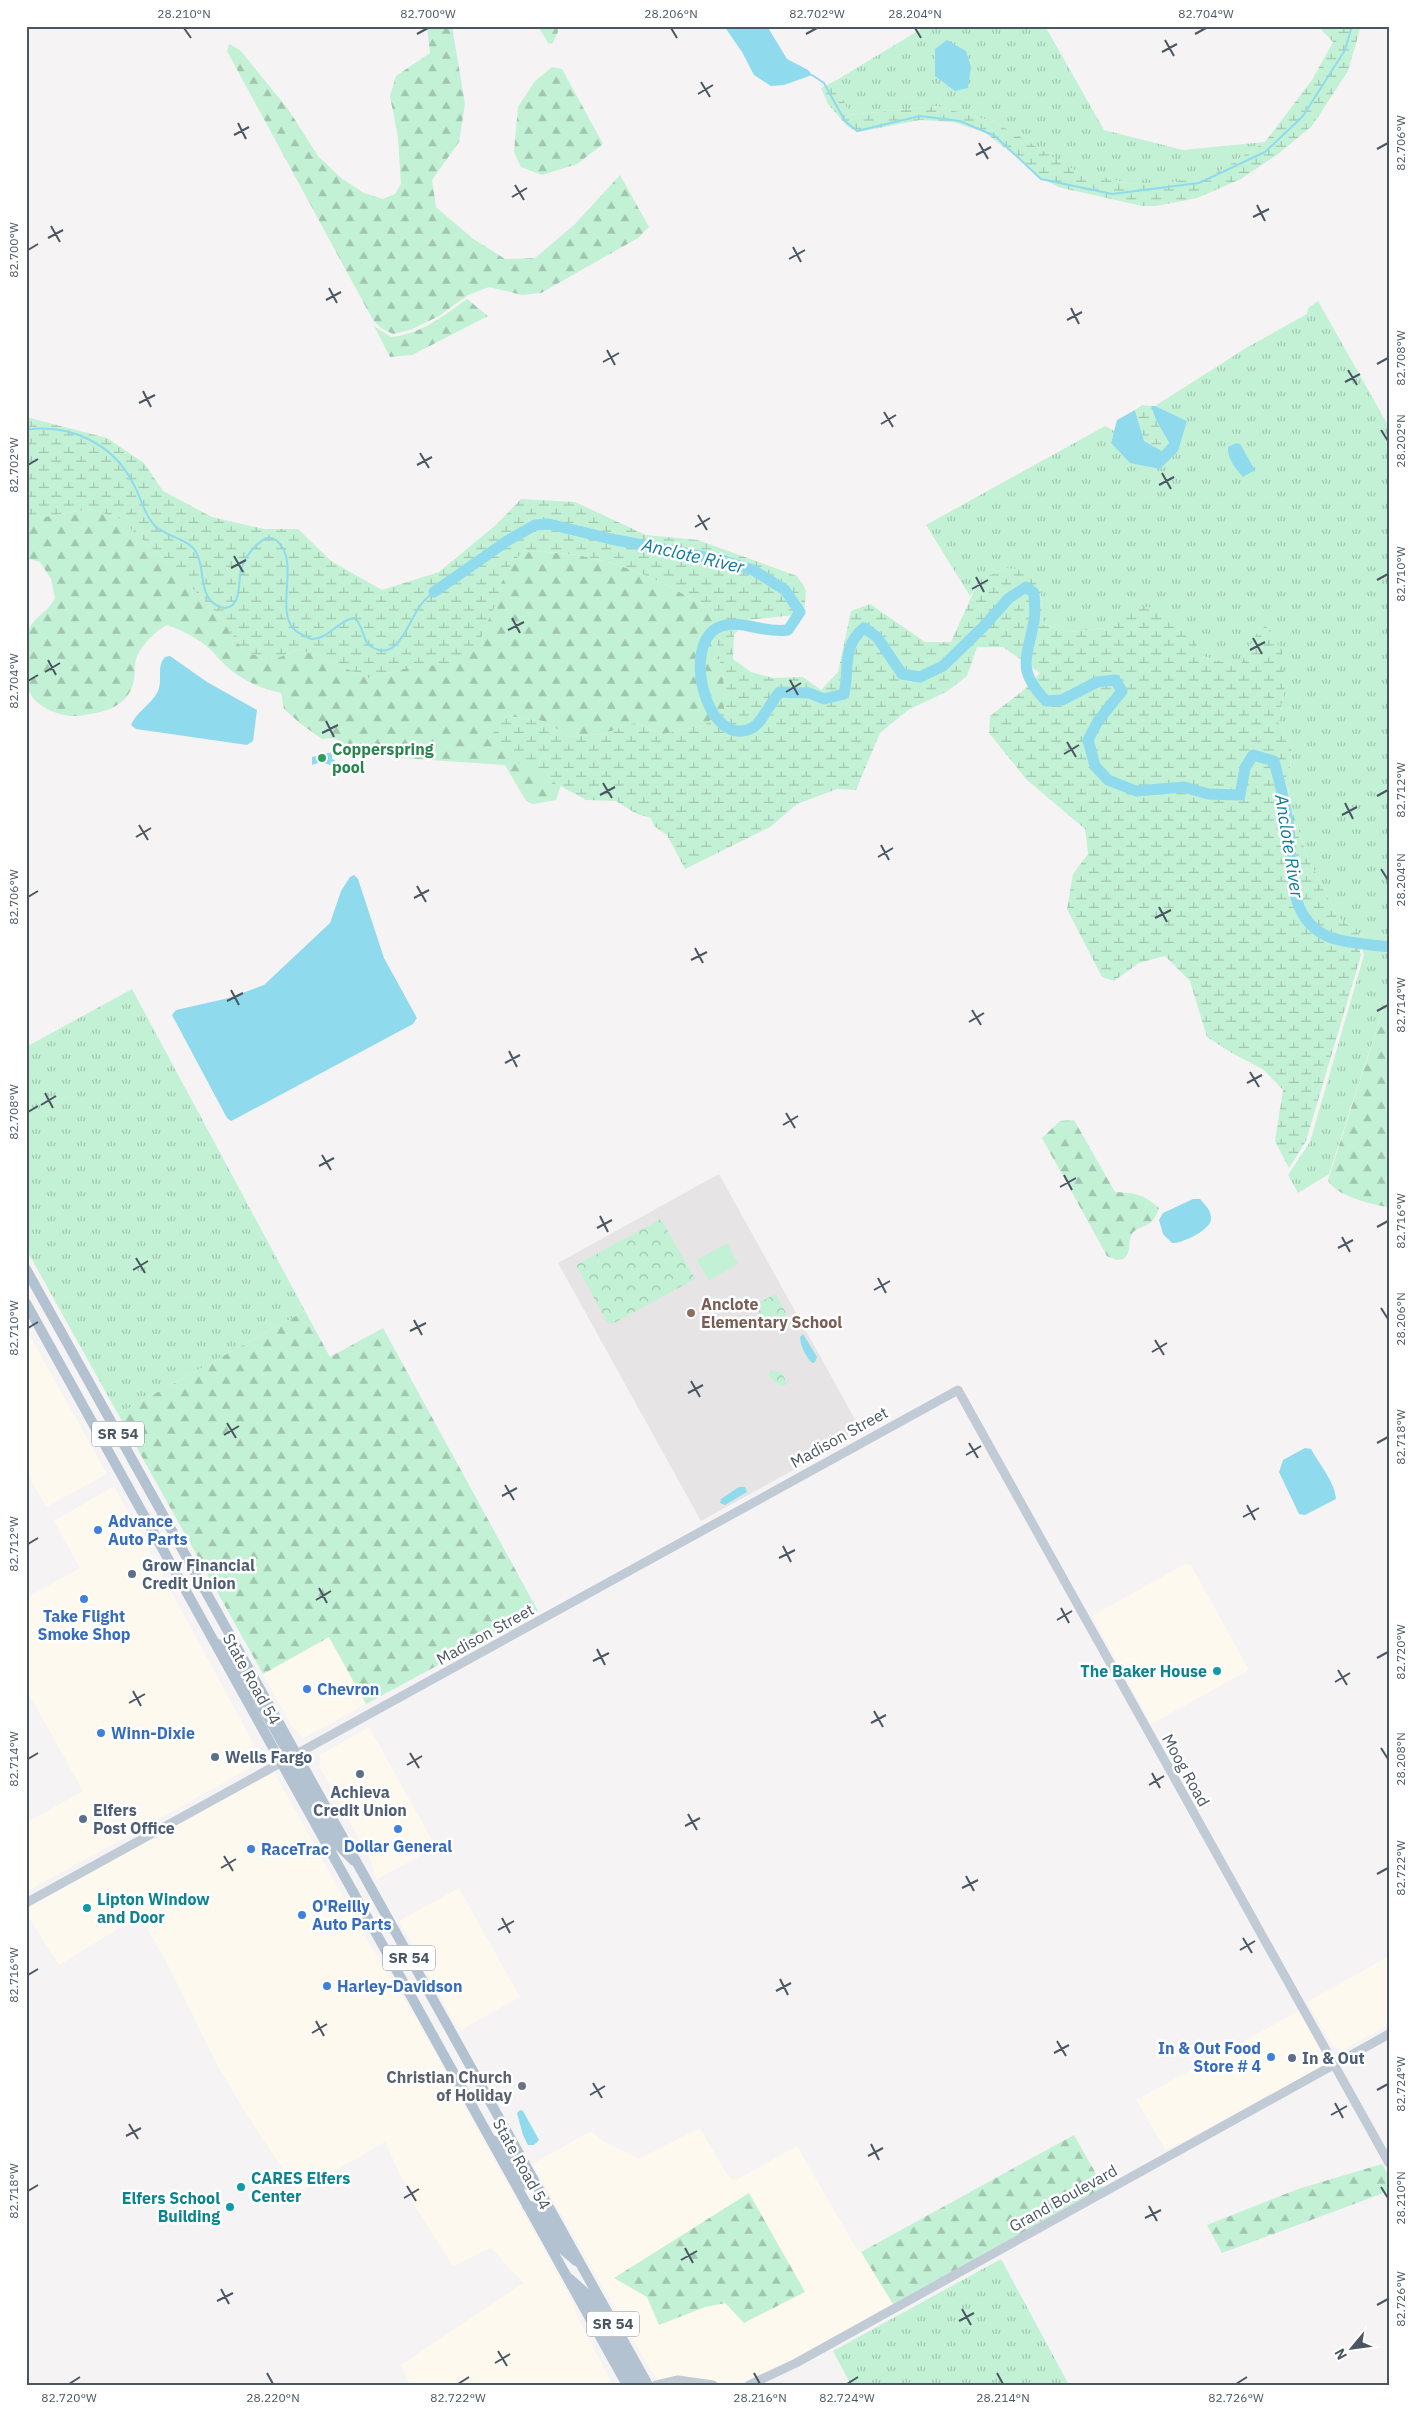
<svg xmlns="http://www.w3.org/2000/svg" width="1415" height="2411" viewBox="0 0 1415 2411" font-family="'IBM Plex Sans',sans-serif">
<defs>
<pattern id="grass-tufts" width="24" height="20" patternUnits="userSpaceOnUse" patternTransform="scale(1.25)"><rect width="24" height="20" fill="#c3f1d5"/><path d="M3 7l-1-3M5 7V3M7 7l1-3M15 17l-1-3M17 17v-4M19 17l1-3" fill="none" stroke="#a0c6b0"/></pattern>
<pattern id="forest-firs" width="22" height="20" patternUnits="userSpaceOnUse" patternTransform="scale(1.25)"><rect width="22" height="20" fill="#c3f1d5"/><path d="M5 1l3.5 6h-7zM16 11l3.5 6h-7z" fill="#a0c6b0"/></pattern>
<pattern id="wetland-marsh" width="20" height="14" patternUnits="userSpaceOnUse" patternTransform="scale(1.25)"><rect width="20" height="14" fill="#c3f1d5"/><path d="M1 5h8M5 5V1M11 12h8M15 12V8" fill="none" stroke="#a0c6b0"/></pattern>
<pattern id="park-crowns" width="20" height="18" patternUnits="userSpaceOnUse" patternTransform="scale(1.25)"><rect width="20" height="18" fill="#c3f1d5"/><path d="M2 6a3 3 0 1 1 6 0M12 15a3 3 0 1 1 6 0" fill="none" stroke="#a0c6b0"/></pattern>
</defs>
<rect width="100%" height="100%" fill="#f5f3f3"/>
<!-- commercial -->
<path fill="#fdf9ef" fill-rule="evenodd" d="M26,1329L107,1474L46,1507L26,1471Z
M114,1486L263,1761L26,1892V1823L83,1791L26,1689V1598L80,1568L54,1521Z
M1185,1564L1191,1565L1249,1670L1151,1724L1092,1616Z
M329,1637L366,1704L304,1738L292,1727L263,1674Z
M369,1727L436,1847L376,1880L371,1861L320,1768V1755Z
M274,1772L367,1940L417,2020L572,2301L579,2320L613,2385H410L401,2365L523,2283L491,2248L453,2266L415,2206L385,2142L298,2192L246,2114L218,2066L165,1959L139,1916L59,1965L26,1913V1907Z
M459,1888L520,1997L459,2031L399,1921Z
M1389,1956V2025L1340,2051L1333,2046L1307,2002Z
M1298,2009L1330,2064L1166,2150L1136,2100L1297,2012Z
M700,2128L725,2171L731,2179L736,2180L797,2146L858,2251L861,2252L893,2304L794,2360L746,2382L720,2383L687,2377L657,2381L532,2164L591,2131L603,2141L639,2159ZM614,2278L805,2292L705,2307L659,2325L647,2297Z"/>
<!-- education -->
<path fill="#e6e4e5" d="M719,1174L862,1432L701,1521L558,1263Z"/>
<!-- grass -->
<path fill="url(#grass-tufts)" d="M926,26H1045L1104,130L1183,150L1265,142L1206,180L1131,184L1074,170L995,122L937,106L849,115L835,81Z
M1318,301L1389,427V943H1371L1337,916L1307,856L1288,797L1292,745L1278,722L1285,687L1263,623L1239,667L1203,656L1192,636L1137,606L1105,628L1070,632L1043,625L1040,587L1007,568L980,580L970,596L926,525L1105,426L1114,431L1111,443L1160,469L1187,421L1155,406L1246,348L1307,314L1308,308Z
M1362,947L1389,953V991L1329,1174L1298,1193L1288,1175L1310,1142L1364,955Z
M132,989L305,1311L118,1414L26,1249V1047Z
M1001,2259L1069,2385H851L833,2351Z"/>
<!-- forest -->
<path fill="url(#forest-firs)" d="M427,26H452L465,104L459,142L432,180L436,207L472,238L505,259L535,258L575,224L620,175L649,227L638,238L541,293L522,295L489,287L468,295L439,316L410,330L393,334L381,328L373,320L227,51L229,44L240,50L288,109L318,156L341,178L364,193L383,199L395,194L401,184L398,137L390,96L396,76L430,53Z
M538,26H557L558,32L552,44L548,43Z
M552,67L562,69L603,144L577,164L542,175L521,167L514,152L518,107L535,81Z
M467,299L488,316L412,355L390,357L374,326L391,337C420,335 445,315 467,299Z
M91,509L120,519L167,562L222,619L245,653L275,659L299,649L369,678L407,668L457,662L497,601L504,574L521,552C598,549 654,575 718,614L717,645L724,684V710L703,726L663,734L634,723L603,734L571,737L543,721L506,716L492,736L518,763L561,785L556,800L533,804L526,801L505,765L356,755L348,746L334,738L322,739L301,724L284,709L281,693C263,689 246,682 232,671C224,665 217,656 210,649C199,639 180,629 167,625C155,631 144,643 138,654C134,661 135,672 134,680C128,709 101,713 77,716C62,717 42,709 33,698C23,685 23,641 30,627C36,616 49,611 55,598L51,579L40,562L26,558V520Z
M1389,991V1207C1373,1205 1335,1196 1328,1180Z
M1074,1120L1115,1192C1136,1193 1143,1194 1159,1208C1151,1233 1136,1223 1131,1236C1127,1247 1133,1247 1124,1259L1116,1260L1107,1256L1042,1138L1060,1121Z
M305,1311L330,1357L383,1328L538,1611L366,1704L329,1637L263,1674L118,1414Z
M1074,2135L1104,2188L893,2304L861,2252Z
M1382,2164L1389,2176V2191L1222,2253L1207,2225L1298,2189Z
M749,2193L805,2292L744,2323L725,2303L705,2307L659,2325L647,2297L614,2278Z"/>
<!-- wetland -->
<path fill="url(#wetland-marsh)" d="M1318,26H1361L1348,71L1312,126L1278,154L1241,179L1197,198L1156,206H1142L1058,187L1035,174L1018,158L984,132L953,122L920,120L858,132L847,126L828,104L821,88L835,81L850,115L937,106L995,122L1075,170L1131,184L1207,179L1265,142L1312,80L1333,42Z
M1142,405L1151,406L1156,420L1169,444L1162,451L1144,441L1135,410Z
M26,417L107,438L144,463L163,491L212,517L264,529H298L331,561L382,590L439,572L497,524L521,499L575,502L646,535L698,540L797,576L806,590L804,614L747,620L734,635L733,659L751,672L773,678L803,677L821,690L838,672L851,611L870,604L925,642H951L979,580L1007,568L1030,570L1040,587L1043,625L1070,632L1105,628L1137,605L1153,608L1192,636L1203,656L1239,667L1263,622L1282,650L1285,687L1278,722L1292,745L1288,797L1307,856L1337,916L1371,943L1370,945L1363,944L1359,948L1361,955L1306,1141L1289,1168L1275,1141L1283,1090L1264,1070L1232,1053L1207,1037L1190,981L1165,956L1139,963L1114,981L1102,977L1067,909L1073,874L1088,854L1085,829L1027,780L989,733L990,716L1024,690L1040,673L1003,647H977L967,676L946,692L908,710L880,733L856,790L837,789L797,804L770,827L685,869L667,835L654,826L651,818L637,814L616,801L586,800L518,763L491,736L506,716L543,721L571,737L603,734L634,723L663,734L703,726L724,710V684L717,645L718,614C654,575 598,549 522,552L504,574L497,601L479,642L457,663L407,668L369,678L299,649L275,659L245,653L222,619L167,562L120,519L91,509L26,520Z"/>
<!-- park -->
<path fill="url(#park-crowns)" d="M661,1219L695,1279L612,1324L607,1322L576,1265Z
M776,1294L788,1317L771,1327L755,1308L760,1302Z
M771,1370L782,1373L787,1384L782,1386L774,1382L769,1375Z"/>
<!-- pitch -->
<path fill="#c3f1d5" d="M727,1243L738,1264L709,1280L697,1260Z"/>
<!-- water -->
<path fill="#90daee" d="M724,26H767L787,59L808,70L812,75L784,85L771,86L754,75L742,52Z
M947,40L966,51L971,67L968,88L955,91L935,76V49Z
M1151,406H1155L1187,421L1178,451L1160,469L1130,463L1111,443L1117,420L1135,410L1144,441L1162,451L1169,443L1156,420Z
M1236,443L1240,444L1255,470L1243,477C1236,469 1227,459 1228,447Z
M170,656L207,682L257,710L253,741L247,745L136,729L131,725C136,712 151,705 158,691C163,679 156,667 165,657Z
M333,752L332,759L335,760L333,766L321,762L312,765V757Z
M354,875L358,879L384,958L417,1018L413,1024L237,1118L231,1121L227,1118L172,1015L176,1010L229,998L264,985L330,923L341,891L350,877Z
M1193,1199H1200C1205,1205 1212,1211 1211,1219C1211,1230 1181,1244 1172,1243L1163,1234L1159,1220L1163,1213Z
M803,1334L817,1357L815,1362L812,1363C806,1357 800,1345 800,1337Z
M1305,1448L1311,1449C1319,1464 1335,1482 1336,1499L1305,1515L1299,1514L1279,1472L1283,1460Z
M739,1487H745L747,1492L725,1505L720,1503L721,1499Z
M520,2110L523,2111L539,2140L534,2145H528L523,2135L517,2113Z"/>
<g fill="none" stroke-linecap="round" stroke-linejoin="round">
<!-- stream -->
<path stroke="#90daee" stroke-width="2" d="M812,75L824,83L845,121L857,131L920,116L960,121L995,136L1041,179L1112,194L1199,183L1265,152L1303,116L1345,50L1352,26
M26,430C70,423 113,444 133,483C141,497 144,515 155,526C167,537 189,539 196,552C205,567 199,589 212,602C215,605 221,608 225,608C242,607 238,581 241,570C245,557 253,547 263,540C267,537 273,537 277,541C303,563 269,620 301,634C303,635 308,638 311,639C328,640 338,620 354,618C364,625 362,639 369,645C397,666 408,622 420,606C423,601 429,596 434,592"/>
<!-- river -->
<path stroke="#90daee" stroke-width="11" d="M434,592L507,541L535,525L549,524L611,539L721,560L753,570L785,590L800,612L788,630C761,634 739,617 717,628C681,648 708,750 752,728C762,723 770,702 780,692L809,693L824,699L844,694C850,668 841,647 864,628L877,637L902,674L920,677L943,666L984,626L1009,598L1026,587L1034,593C1034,602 1036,612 1034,621C1027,659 1016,669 1046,701L1062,700L1097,682L1115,680L1122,691L1098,721L1088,740L1095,766L1108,780L1136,791L1184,787L1208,794L1240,795L1245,768L1253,755L1274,761C1280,784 1286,806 1289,828C1293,867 1285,921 1332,938C1350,944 1370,944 1389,947"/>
<!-- secondary -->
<path stroke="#c1cbd6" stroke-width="9" d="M26,1903L958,1390L1389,2163
M656,2385L678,2380L713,2385
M749,2385L796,2363L1389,2034"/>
<!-- primary -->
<path stroke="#b3c2d1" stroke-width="10" d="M26,1269L648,2385
M26,1303L627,2385
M218,1644L237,1663L291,1758
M289,1759L337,1844L354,1861
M492,2140C512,2148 511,2179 530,2186L535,2185
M527,2206H533L539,2210L559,2246L576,2261
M570,2279L589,2296L638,2385"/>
</g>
<!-- ticks -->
<path fill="none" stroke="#4a5661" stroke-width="2" d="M184,28L191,38M671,28L677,38M915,28L921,38M417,34L428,28M806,34L817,28M1195,34L1206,28M1165,40L1174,56M1162,52L1177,44M701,82L710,97M698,94L713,85M238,123L246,139M234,135L249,127M979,143L988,159M1377,149L1388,143M976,155L991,147M515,185L524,200M512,197L527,188M1257,205L1265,221M1253,217L1269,209M51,226L60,242M48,238L63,230M793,247L801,262M28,250L38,244M789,259L805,250M329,288L337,303M326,300L341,292M1071,308L1079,324M1067,320L1082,312M607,350L615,365M603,362L619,353M1377,364L1388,358M1348,370L1357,385M1345,382L1360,374M143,391L151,407M139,403L155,395M884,412L893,427M881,424L896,415M1381,430L1388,441M420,453L429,468M28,465L38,459M417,465L432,457M1162,473L1171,489M1159,485L1174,477M698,515L707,530M695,527L710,518M234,556L243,572M231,568L246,560M976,577L984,592M1377,580L1388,574M972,589L988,580M512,618L520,633M508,630L524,622M1253,638L1262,654M1250,650L1265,642M48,660L56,675M45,672L60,663M790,680L798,695M28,681L38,675M786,692L801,683M326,721L334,737M322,733L338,725M1067,742L1076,757M1064,754L1079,745M603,783L612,798M600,795L615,787M1377,796L1388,790M1345,803L1353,819M1342,815L1357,807M139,825L148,840M136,837L151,828M881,845L889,860M878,857L893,848M1381,869L1388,880M417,886L426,902M28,897L38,891M414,898L429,890M1159,907L1167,922M1155,918L1171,910M695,948L703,963M691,960L707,952M231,990L239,1005M227,1001L243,993M972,1010L981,1025M1377,1011L1388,1005M969,1022L984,1013M509,1051L517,1067M505,1063L520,1055M1250,1072L1259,1087M1247,1083L1262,1075M45,1093L53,1108M41,1105L56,1096M28,1112L38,1106M786,1113L795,1128M783,1125L798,1116M322,1155L331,1170M319,1166L334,1158M1064,1175L1072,1190M1060,1187L1076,1178M600,1216L608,1232M1377,1227L1388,1221M597,1228L612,1220M1342,1237L1350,1252M1338,1248L1353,1240M136,1258L145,1273M133,1270L148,1261M878,1278L886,1293M874,1290L890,1281M1381,1308L1388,1319M414,1320L422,1335M28,1328L38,1322M410,1331L426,1323M1155,1340L1164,1355M1152,1352L1167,1343M691,1381L700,1397M688,1393L703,1385M227,1423L236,1438M224,1435L239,1426M969,1443L978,1458M1377,1443L1388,1437M966,1455L981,1446M505,1485L514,1500M502,1496L517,1488M1247,1505L1255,1520M1243,1517L1259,1508M28,1544L38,1538M783,1546L791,1562M779,1558L795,1550M319,1588L327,1603M316,1600L331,1591M1061,1608L1069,1623M1057,1620L1072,1611M597,1649L605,1665M1377,1658L1388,1652M593,1661L609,1653M1338,1670L1347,1685M1335,1682L1350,1673M133,1691L141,1706M129,1703L145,1694M874,1711L883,1727M871,1723L886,1715M1381,1748L1388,1759M410,1753L419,1768M28,1759L38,1753M407,1765L422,1756M1152,1773L1160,1788M1149,1785L1164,1776M688,1814L697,1830M685,1826L700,1818M224,1856L233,1871M221,1868L236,1859M1377,1874L1388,1868M966,1876L974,1891M962,1888L978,1880M502,1918L510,1933M498,1930L514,1921M1243,1938L1252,1953M1240,1950L1255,1941M28,1975L38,1969M780,1979L788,1995M776,1991L791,1983M316,2021L324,2036M312,2033L327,2024M1057,2041L1066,2056M1054,2053L1069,2045M593,2083L602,2098M1377,2090L1388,2084M590,2095L605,2086M1335,2103L1343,2118M1331,2115L1347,2106M129,2124L138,2139M126,2136L141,2128M871,2144L879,2160M868,2156L883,2148M407,2186L416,2201M1381,2187L1388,2198M28,2191L38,2185M404,2198L419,2189M1149,2206L1157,2221M1145,2218L1161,2210M685,2248L693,2263M681,2260L697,2251M221,2289L229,2304M217,2301L233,2293M1377,2305L1388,2299M962,2309L971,2325M959,2321L974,2313M498,2351L507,2366M495,2363L510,2354M267,2373L273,2384M754,2373L760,2384M997,2373L1003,2384M69,2384L80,2377M458,2384L469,2377M847,2384L858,2377M1236,2384L1247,2377"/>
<!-- markers -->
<circle fill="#2e9e5b" stroke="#fff" stroke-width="2" cx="322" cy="758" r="5"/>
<circle fill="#8d6e63" stroke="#fff" stroke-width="2" cx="691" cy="1313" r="5"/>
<g fill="#3f7fe0" stroke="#fff" stroke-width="2">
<circle cx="98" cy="1530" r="5"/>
<circle cx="84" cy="1599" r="5"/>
<circle cx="307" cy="1689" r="5"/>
<circle cx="101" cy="1733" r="5"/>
<circle cx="398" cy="1829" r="5"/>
<circle cx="251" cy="1849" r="5"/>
<circle cx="302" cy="1915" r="5"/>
<circle cx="327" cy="1986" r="5"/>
<circle cx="1271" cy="2057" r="5"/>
</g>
<g fill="#5c6f8a" stroke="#fff" stroke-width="2">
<circle cx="132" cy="1574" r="5"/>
<circle cx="215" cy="1757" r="5"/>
<circle cx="360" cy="1774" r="5"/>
<circle cx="83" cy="1819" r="5"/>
<circle cx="1292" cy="2058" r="5"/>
</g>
<g fill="#0f9aa8" stroke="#fff" stroke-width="2">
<circle cx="1217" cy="1671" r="5"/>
<circle cx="87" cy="1908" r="5"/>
<circle cx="241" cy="2187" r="5"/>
<circle cx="230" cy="2207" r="5"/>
</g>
<circle fill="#6b7280" stroke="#fff" stroke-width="2" cx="522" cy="2086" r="5"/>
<g text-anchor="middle" stroke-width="5" stroke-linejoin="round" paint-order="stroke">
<!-- shield labels -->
<g fill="#fff" stroke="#808990" stroke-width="1">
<rect x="92" y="1421.5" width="52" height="25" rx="4"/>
<rect x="383" y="1945.5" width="52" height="25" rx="4"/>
<rect x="587" y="2311.5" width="52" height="25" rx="4"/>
</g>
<g font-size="15" font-weight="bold" fill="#4a5661">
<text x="118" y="1439">SR 54</text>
<text x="409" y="1963">SR 54</text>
<text x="613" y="2329">SR 54</text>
</g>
<!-- leisure labels -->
<g font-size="16" font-weight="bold" fill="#27864d" stroke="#fff" text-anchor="start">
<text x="332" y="755">Copperspring<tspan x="332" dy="18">pool</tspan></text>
</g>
<!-- education labels -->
<g font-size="16" font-weight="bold" fill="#785e54" stroke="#fff" text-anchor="start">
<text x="701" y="1310">Anclote<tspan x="701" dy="18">Elementary School</tspan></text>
</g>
<!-- street labels -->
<g font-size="16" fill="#4a5661" stroke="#fff">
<text transform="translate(839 1437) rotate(-29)" y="6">Madison Street</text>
<text transform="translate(485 1634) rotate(-29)" y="6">Madison Street</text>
<text transform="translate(252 1679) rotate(61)" y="6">State Road 54</text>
<text transform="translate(1186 1770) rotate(61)" y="6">Moog Road</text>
<text transform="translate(522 2164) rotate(61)" y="6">State Road 54</text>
<text transform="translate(1063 2198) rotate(-29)" y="6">Grand Boulevard</text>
</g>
<!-- shop labels -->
<g font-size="16" font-weight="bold" fill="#366cbe" stroke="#fff" text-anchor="start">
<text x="108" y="1527">Advance<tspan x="108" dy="18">Auto Parts</tspan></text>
<text x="84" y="1622" text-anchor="middle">Take Flight<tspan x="84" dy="18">Smoke Shop</tspan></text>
<text x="317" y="1695">Chevron</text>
<text x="111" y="1739">Winn-Dixie</text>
<text x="398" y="1852" text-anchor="middle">Dollar General</text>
<text x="261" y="1855">RaceTrac</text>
<text x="312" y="1912">O'Reilly<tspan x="312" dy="18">Auto Parts</tspan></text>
<text x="337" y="1992">Harley-Davidson</text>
<text x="1261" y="2054" text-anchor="end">In &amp; Out Food<tspan x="1261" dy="18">Store # 4</tspan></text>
</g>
<!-- service labels -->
<g font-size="16" font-weight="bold" fill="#4e5e75" stroke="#fff" text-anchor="start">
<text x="142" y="1571">Grow Financial<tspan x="142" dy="18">Credit Union</tspan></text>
<text x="225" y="1763">Wells Fargo</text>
<text x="360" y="1798" text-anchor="middle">Achieva<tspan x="360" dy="18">Credit Union</tspan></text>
<text x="93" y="1816">Elfers<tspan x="93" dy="18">Post Office</tspan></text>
<text x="1302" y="2064">In &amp; Out</text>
</g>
<!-- culture labels -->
<g font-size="16" font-weight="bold" fill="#0d838f" stroke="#fff" text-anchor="end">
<text x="1207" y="1677">The Baker House</text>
<text x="97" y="1905" text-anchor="start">Lipton Window<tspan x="97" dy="18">and Door</tspan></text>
<text x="251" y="2184" text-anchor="start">CARES Elfers<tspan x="251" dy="18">Center</tspan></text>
<text x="220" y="2204">Elfers School<tspan x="220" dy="18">Building</tspan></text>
</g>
<!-- worship labels -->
<g font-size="16" font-weight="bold" fill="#5b616d" stroke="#fff" text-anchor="end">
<text x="512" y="2083">Christian Church<tspan x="512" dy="18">of Holiday</tspan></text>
</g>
<!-- water labels -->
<g font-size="18" font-style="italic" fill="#0c7c9b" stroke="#fff">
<text transform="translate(693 556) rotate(13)" y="6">Anclote River</text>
<text transform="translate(1289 846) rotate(81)" y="6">Anclote River</text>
</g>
</g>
<!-- border -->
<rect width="1415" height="2411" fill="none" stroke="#ffffff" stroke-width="55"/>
<!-- north arrow -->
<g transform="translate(1352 2348) rotate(241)" stroke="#ffffff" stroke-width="4" paint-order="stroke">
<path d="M0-4L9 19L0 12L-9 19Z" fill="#4a5661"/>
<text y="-8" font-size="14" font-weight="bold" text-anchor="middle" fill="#4a5661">N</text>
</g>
<rect x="28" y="28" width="1360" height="2356" fill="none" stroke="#4a5661" stroke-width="2"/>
<g font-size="12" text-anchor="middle" fill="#4a5661">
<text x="184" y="18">28.210°N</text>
<text x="428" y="18">82.700°W</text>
<text x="671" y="18">28.206°N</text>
<text x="817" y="18">82.702°W</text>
<text x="915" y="18">28.204°N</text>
<text x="1206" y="18">82.704°W</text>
<text transform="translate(1401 143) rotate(-90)" y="4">82.706°W</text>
<text transform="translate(14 250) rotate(-90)" y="4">82.700°W</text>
<text transform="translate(1401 358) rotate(-90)" y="4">82.708°W</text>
<text transform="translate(1401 441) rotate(-90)" y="4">28.202°N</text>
<text transform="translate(14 465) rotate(-90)" y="4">82.702°W</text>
<text transform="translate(1401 574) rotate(-90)" y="4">82.710°W</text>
<text transform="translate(14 681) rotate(-90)" y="4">82.704°W</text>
<text transform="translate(1401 790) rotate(-90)" y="4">82.712°W</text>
<text transform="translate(1401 880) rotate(-90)" y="4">28.204°N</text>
<text transform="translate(14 897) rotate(-90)" y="4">82.706°W</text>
<text transform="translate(1401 1005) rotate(-90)" y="4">82.714°W</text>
<text transform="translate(14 1112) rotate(-90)" y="4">82.708°W</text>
<text transform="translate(1401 1221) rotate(-90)" y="4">82.716°W</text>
<text transform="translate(1401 1319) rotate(-90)" y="4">28.206°N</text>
<text transform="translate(14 1328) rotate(-90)" y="4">82.710°W</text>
<text transform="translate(1401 1437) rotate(-90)" y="4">82.718°W</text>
<text transform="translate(14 1544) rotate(-90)" y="4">82.712°W</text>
<text transform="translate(1401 1652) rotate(-90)" y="4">82.720°W</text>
<text transform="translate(1401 1759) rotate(-90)" y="4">28.208°N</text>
<text transform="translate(14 1759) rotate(-90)" y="4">82.714°W</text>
<text transform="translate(1401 1868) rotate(-90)" y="4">82.722°W</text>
<text transform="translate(14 1975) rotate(-90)" y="4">82.716°W</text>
<text transform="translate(1401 2084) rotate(-90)" y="4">82.724°W</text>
<text transform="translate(14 2191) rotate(-90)" y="4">82.718°W</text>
<text transform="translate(1401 2198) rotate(-90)" y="4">28.210°N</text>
<text transform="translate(1401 2299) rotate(-90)" y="4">82.726°W</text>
<text x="69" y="2402">82.720°W</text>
<text x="273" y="2402">28.220°N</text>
<text x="458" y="2402">82.722°W</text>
<text x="760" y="2402">28.216°N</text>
<text x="847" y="2402">82.724°W</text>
<text x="1003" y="2402">28.214°N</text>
<text x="1236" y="2402">82.726°W</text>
</g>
</svg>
